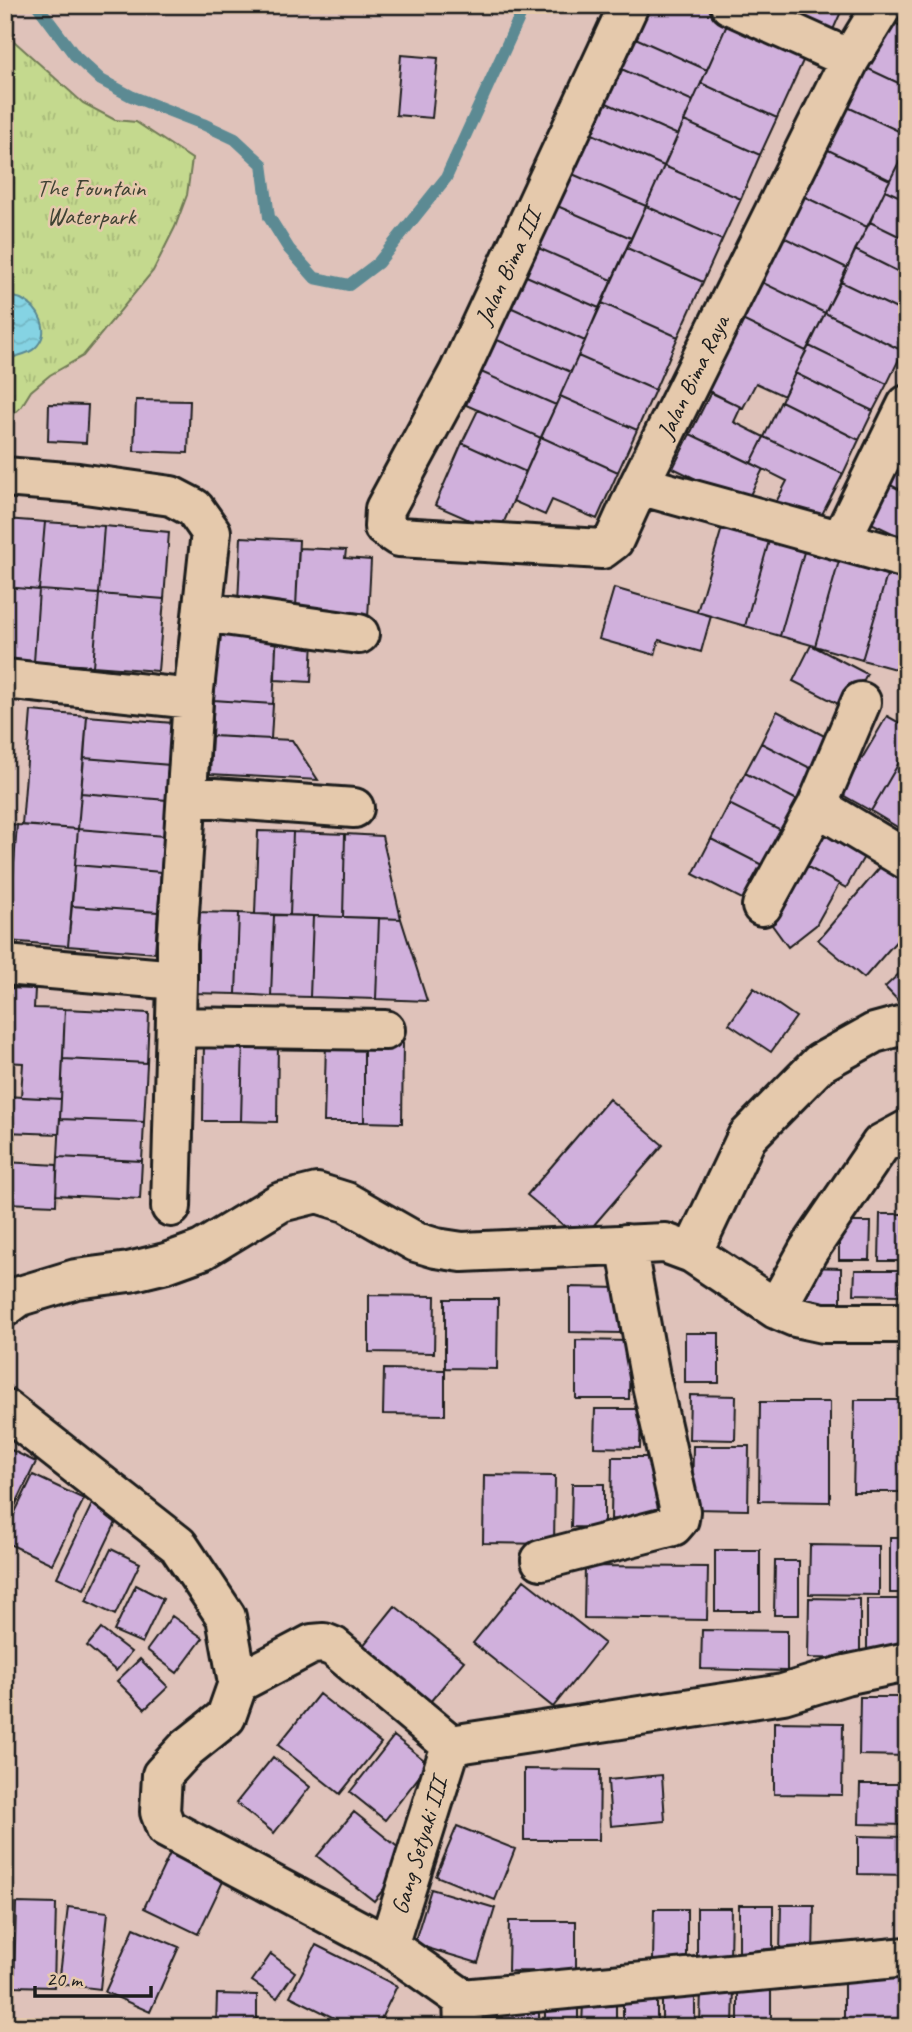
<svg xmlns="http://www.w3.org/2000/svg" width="912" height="2032" viewBox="0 0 912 2032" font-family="Caveat,sans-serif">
<defs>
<pattern id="grass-tufts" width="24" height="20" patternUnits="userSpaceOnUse" patternTransform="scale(1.75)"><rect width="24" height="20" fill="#c4d98e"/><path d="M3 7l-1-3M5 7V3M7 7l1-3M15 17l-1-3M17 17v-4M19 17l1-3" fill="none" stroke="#a8ba7a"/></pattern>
<pattern id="water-waves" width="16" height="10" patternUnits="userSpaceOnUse" patternTransform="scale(1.75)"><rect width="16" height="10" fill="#85d3e3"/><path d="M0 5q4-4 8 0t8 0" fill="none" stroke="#72b5c2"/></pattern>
</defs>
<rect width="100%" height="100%" fill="#dfc2ba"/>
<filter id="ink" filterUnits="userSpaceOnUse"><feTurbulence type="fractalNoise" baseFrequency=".0143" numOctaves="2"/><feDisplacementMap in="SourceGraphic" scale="14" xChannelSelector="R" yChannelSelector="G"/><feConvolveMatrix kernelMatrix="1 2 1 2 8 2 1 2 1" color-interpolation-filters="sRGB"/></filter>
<g filter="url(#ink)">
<!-- grass -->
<path fill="url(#grass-tufts)" stroke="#707a55" stroke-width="2" d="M5,33L83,103L115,120L136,122L192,159L187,195L175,227L153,271L83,356L50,375L31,391L21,407L5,422Z"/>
<!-- water -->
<path fill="url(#water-waves)" stroke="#5b8a93" stroke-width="2" d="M5,297C10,297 17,297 21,299C40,308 52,332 35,348C27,356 14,355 5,361Z"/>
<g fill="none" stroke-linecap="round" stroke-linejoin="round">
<!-- stream -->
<path stroke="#5b8a93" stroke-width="12" d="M37,5L76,57L101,80L131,96L203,124L235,139L262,164L269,217L289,249L315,278L349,285L378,263L446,178L525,5"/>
</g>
<!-- building -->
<path fill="#d0b0dc" stroke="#1c1c1c" stroke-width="2" d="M645,5H700L730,18L707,70L631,36Z
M777,5H844L833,30Z
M881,16L907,29V87L858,64Z
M730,18L807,52L777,118L701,83Z
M631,36L707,70L693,101L617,67Z
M401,55L438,58L432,118L396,115Z
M858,64L907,87V135L839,103Z
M617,67L693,101L678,135L602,101Z
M701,83L777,118L760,155L684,121Z
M602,101L678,135L664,166L588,132Z
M839,103L907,135V147L890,180L818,145Z
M684,121L760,155L741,199L664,166Z
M588,132L664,166L646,206L570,173Z
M818,145L890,180L867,227L795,192Z
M903,154L907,156V200L885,190Z
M664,166L741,199L722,240L646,206Z
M570,173L646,206L631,238L555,205Z
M885,190L907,200V240L870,222Z
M795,192L867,227L847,268L775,233Z
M555,205L631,238L612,280L536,247Z
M646,206L722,240L703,282L627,248Z
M870,222L907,240V276L855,250Z
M775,233L847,268L825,313L753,278Z
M536,247L612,280L599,308L524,275Z
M627,248L703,282L678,337L602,303Z
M855,250L907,276V314L841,282Z
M524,275L599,308L585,341L510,307Z
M753,278L825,313L806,351L734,316Z
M841,282L907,314V343L903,351L825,313Z
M602,303L678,337L655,390L578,356Z
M510,307L585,341L571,372L495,339Z
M825,313L903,351L887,384L809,346Z
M734,316L806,351L784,396L756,383L743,408L699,387Z
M495,339L571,372L556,405L481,372Z
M809,346L887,384L873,411L795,373Z
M578,356L655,390L637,430L560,396Z
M481,372L556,405L541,438L466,405Z
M795,373L873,411L859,440L781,401Z
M711,392L741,407L734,422L764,437L751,463L690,434Z
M560,396L637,430L618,472L541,437Z
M136,400L190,401L188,453L134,451Z
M781,401L859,440L843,474L764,437Z
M49,404L88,405L86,443L48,441Z
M478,410L541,438L526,472L462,443Z
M690,434L763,469L746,503L673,468Z
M541,437L618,472L597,519L552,500L545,515L513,501Z
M764,437L843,474L816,526L774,506L787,481L751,463Z
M462,443L526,472L499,533L435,505Z
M902,449L907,452V493L886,483Z
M886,483L907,493V540L867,521Z
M5,519L45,522L39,590L5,587Z
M45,522L104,526L99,594L39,590Z
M104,526L169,532L164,599L99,594Z
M722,528L769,541L745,626L697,612Z
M241,537L299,540L296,607L238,604Z
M769,541L804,552L780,636L745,626Z
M299,548L346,550L345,558L371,560L368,618L330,616L331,609L296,607Z
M804,552L839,561L815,646L780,636Z
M839,561L887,575L862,660L815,646Z
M887,575L907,581V642L899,670L862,660Z
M5,587L39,590L34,662L5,659Z
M614,588L711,616L701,652L659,640L655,655L599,639Z
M39,590L99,594L93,666L34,662Z
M99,594L164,599L158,671L93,666Z
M218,627L277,630L273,704L214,700Z
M276,637L313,639L311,682L275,680Z
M907,642V672L899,670Z
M811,645L867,674L848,709L793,681Z
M214,700L273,704L271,739L212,736Z
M31,711L87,716L78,829L22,825Z
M777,711L832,740L816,771L761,743Z
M87,716L173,723L170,765L84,758Z
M887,716L907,727V749L871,811L841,794Z
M212,736L292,740L318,780L210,774Z
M761,743L816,771L801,802L745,773Z
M907,749V825L904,831L871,811Z
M84,758L170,765L167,800L81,793Z
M745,773L801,802L785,832L729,804Z
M81,793L167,800L164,836L78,829Z
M729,804L785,832L766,867L711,839Z
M829,820L872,843L846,888L804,865Z
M5,824L17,825L8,941H5Z
M17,825L78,829L68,946L8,941Z
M78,829L164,836L161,872L75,865Z
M258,831L293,832L290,915L255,914Z
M293,832L345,834L343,917L290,915Z
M345,834L382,836L401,919L343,917Z
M711,839L766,867L748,902L693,874Z
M887,859L907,875V929L864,978L818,940Z
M75,865L161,872L158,912L72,906Z
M804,865L839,884L816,925L788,947L767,918Z
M72,906L158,912L155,953L68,946Z
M193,912L239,913L236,994L191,993Z
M239,913L274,915L271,996L236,994Z
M274,915L313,916L310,997L271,996Z
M313,916L379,918L376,999L310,997Z
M379,918L401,919L427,1001L376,999Z
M907,966V1010L885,987Z
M5,988L35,989L34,1008L65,1009L61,1099L21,1097L23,1063L5,1062Z
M754,988L796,1017L771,1052L729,1024Z
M65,1009L149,1013L147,1063L63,1059Z
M204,1040L243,1041L241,1121H203Z
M243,1041L278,1042L277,1122L241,1121Z
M326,1042H364V1122H324Z
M364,1042L403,1043L402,1123L364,1122Z
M63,1059L147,1063L144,1122L60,1119Z
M5,1096L61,1099L59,1134L5,1132Z
M609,1099L663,1145L581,1240L527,1195Z
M60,1119L144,1122L142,1161L58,1157Z
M58,1157L142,1161L140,1199L56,1195Z
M5,1162L57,1165L56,1205L5,1203Z
M880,1214H904L903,1261H879Z
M839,1222H871L870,1260H839Z
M807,1267L841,1268V1305H806Z
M855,1270H900V1295L854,1294Z
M570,1287L621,1288L620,1333L570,1332Z
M369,1295L435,1296L434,1353L369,1352Z
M445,1299H498L497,1369L445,1368Z
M685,1333H719V1383H685Z
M576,1340L630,1341L629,1399H576Z
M384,1369L445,1370V1415L383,1414Z
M690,1395L736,1396L735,1440L689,1439Z
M855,1400H907V1492H853Z
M760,1402H830V1502L759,1501Z
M595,1409H641L640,1448L594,1447Z
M693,1446H749L748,1510L692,1509Z
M5,1447L36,1462L5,1527Z
M612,1457H660L659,1520L611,1519Z
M33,1475L84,1499L52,1564L5,1542V1533Z
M484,1475L555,1476L554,1544L483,1543Z
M572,1484H604V1528L571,1527Z
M92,1504L119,1516L84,1589L57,1577Z
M890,1537H907V1593H890Z
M810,1545L879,1546V1595L809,1594Z
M111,1549L140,1563L115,1615L86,1601Z
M715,1550H760V1611H715Z
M775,1561H799V1615H774Z
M585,1566L708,1567L707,1620L584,1618Z
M524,1580L604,1643L553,1707L473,1643Z
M136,1585L163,1599L142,1643L114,1631Z
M809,1598L860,1599V1659L808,1658Z
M867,1599H907V1651L867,1650Z
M395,1606L464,1661L430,1702L362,1647Z
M172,1616L203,1638L177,1673L147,1650Z
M101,1629L131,1652L116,1671L87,1646Z
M702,1630L787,1631V1671L701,1669Z
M140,1659L168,1687L145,1709L117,1681Z
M319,1694L381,1743L340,1794L278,1745Z
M860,1697H907V1756L859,1755Z
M774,1722L843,1723L842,1795L774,1794Z
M394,1736L429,1764L385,1820L350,1792Z
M273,1757L310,1787L274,1833L236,1803Z
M524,1769L600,1770L599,1840H524Z
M662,1775L665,1821L611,1826L608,1780Z
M860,1784H907V1825L859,1824Z
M354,1812L410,1857L374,1901L317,1856Z
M457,1826L515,1849L495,1900L436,1876Z
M858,1836L907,1837V1875L858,1874Z
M173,1847L227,1873L198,1934L144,1908Z
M431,1889L495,1908L478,1963L414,1944Z
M16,1903L56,1904L54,1987L14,1986Z
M739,1905H773V1956H739Z
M781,1905H814L813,1956H780Z
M5,1907H12L11,1986H5Z
M68,1907L108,1912L100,1989L59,1984Z
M697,1908H731L730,1959H697Z
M654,1909H687V1960H653Z
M509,1921H576V1972L508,1971Z
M134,1928L179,1947L150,2012L105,1992Z
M316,1945L397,1986L377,2027H352L290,1996Z
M271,1954L295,1972L277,1998L252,1981Z
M844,1967L907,1968V2027H844Z
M738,1978H771V2027H738Z
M701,1986L734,1987L733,2027H700Z
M217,1994L257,1995V2027H216Z
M662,1996H695V2027H662Z
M545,2000H578V2027H545Z
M623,2001H657V2027H623Z
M583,2002H616V2027H582Z
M503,2007H539V2027H478V2017L503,2018Z"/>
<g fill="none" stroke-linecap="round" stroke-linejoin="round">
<!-- minor casing -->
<g stroke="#1c1c1c" stroke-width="44">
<path id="minor" d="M629,5L459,372L385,509L384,527L399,537L602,549L614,540L639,485L850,59L883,5
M730,5L850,59
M5,477L78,483L171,496L194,508L211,532L193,699L177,944V980L5,965
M639,485L907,559
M841,540L907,405
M203,612L359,634
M5,679L193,699
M187,796L354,808
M817,806L907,860
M762,906L817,806L861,702
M176,1027L385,1030
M171,1207L177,980
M692,1253L747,1137L820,1063L874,1033L907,1024
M5,1307L20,1296L76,1279L129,1272L166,1263L202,1250L281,1202L317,1193L346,1202L416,1242L436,1248L462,1252L665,1243L692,1253L776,1309L795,1317L823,1323H907
M776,1309L808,1251L881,1144L907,1130
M5,1409L178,1545L226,1617L238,1683L226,1717L186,1749L162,1775L160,1812L166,1828L388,1946L463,1999L464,2027
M541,1560L673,1526L679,1519L680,1511L650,1376L626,1244
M238,1683L312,1644L324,1643L334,1647L451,1745L783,1694L845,1675L907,1662
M388,1946L451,1745
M463,1999L907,1957"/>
</g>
<!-- minor -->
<use href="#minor" stroke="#e5c9ac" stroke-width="38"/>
</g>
</g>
<g text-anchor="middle" stroke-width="5" stroke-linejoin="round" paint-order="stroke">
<!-- park labels -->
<g font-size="24" fill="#3e4233" stroke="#e5c9ac">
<text x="91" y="196">The Fountain<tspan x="91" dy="28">Waterpark</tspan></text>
</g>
<!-- street labels -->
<g font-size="24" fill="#1c1c1c" stroke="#e5c9ac">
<text transform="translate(508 267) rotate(-65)" y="8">Jalan Bima III</text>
<text transform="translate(693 377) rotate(-64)" y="8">Jalan Bima Raya</text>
<text transform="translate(419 1846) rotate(-73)" y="8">Gang Setyaki III</text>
</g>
</g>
<!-- margin -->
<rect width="912" height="2032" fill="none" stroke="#e5c9ac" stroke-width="28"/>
<rect x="14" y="14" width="884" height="2004" fill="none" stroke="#1c1c1c" stroke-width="2.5" filter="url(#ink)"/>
<!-- scale -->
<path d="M35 1986v10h116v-10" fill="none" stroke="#1c1c1c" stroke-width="3.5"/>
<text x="46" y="1986" font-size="21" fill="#1c1c1c" stroke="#e5c9ac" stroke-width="5" paint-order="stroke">20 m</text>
</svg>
